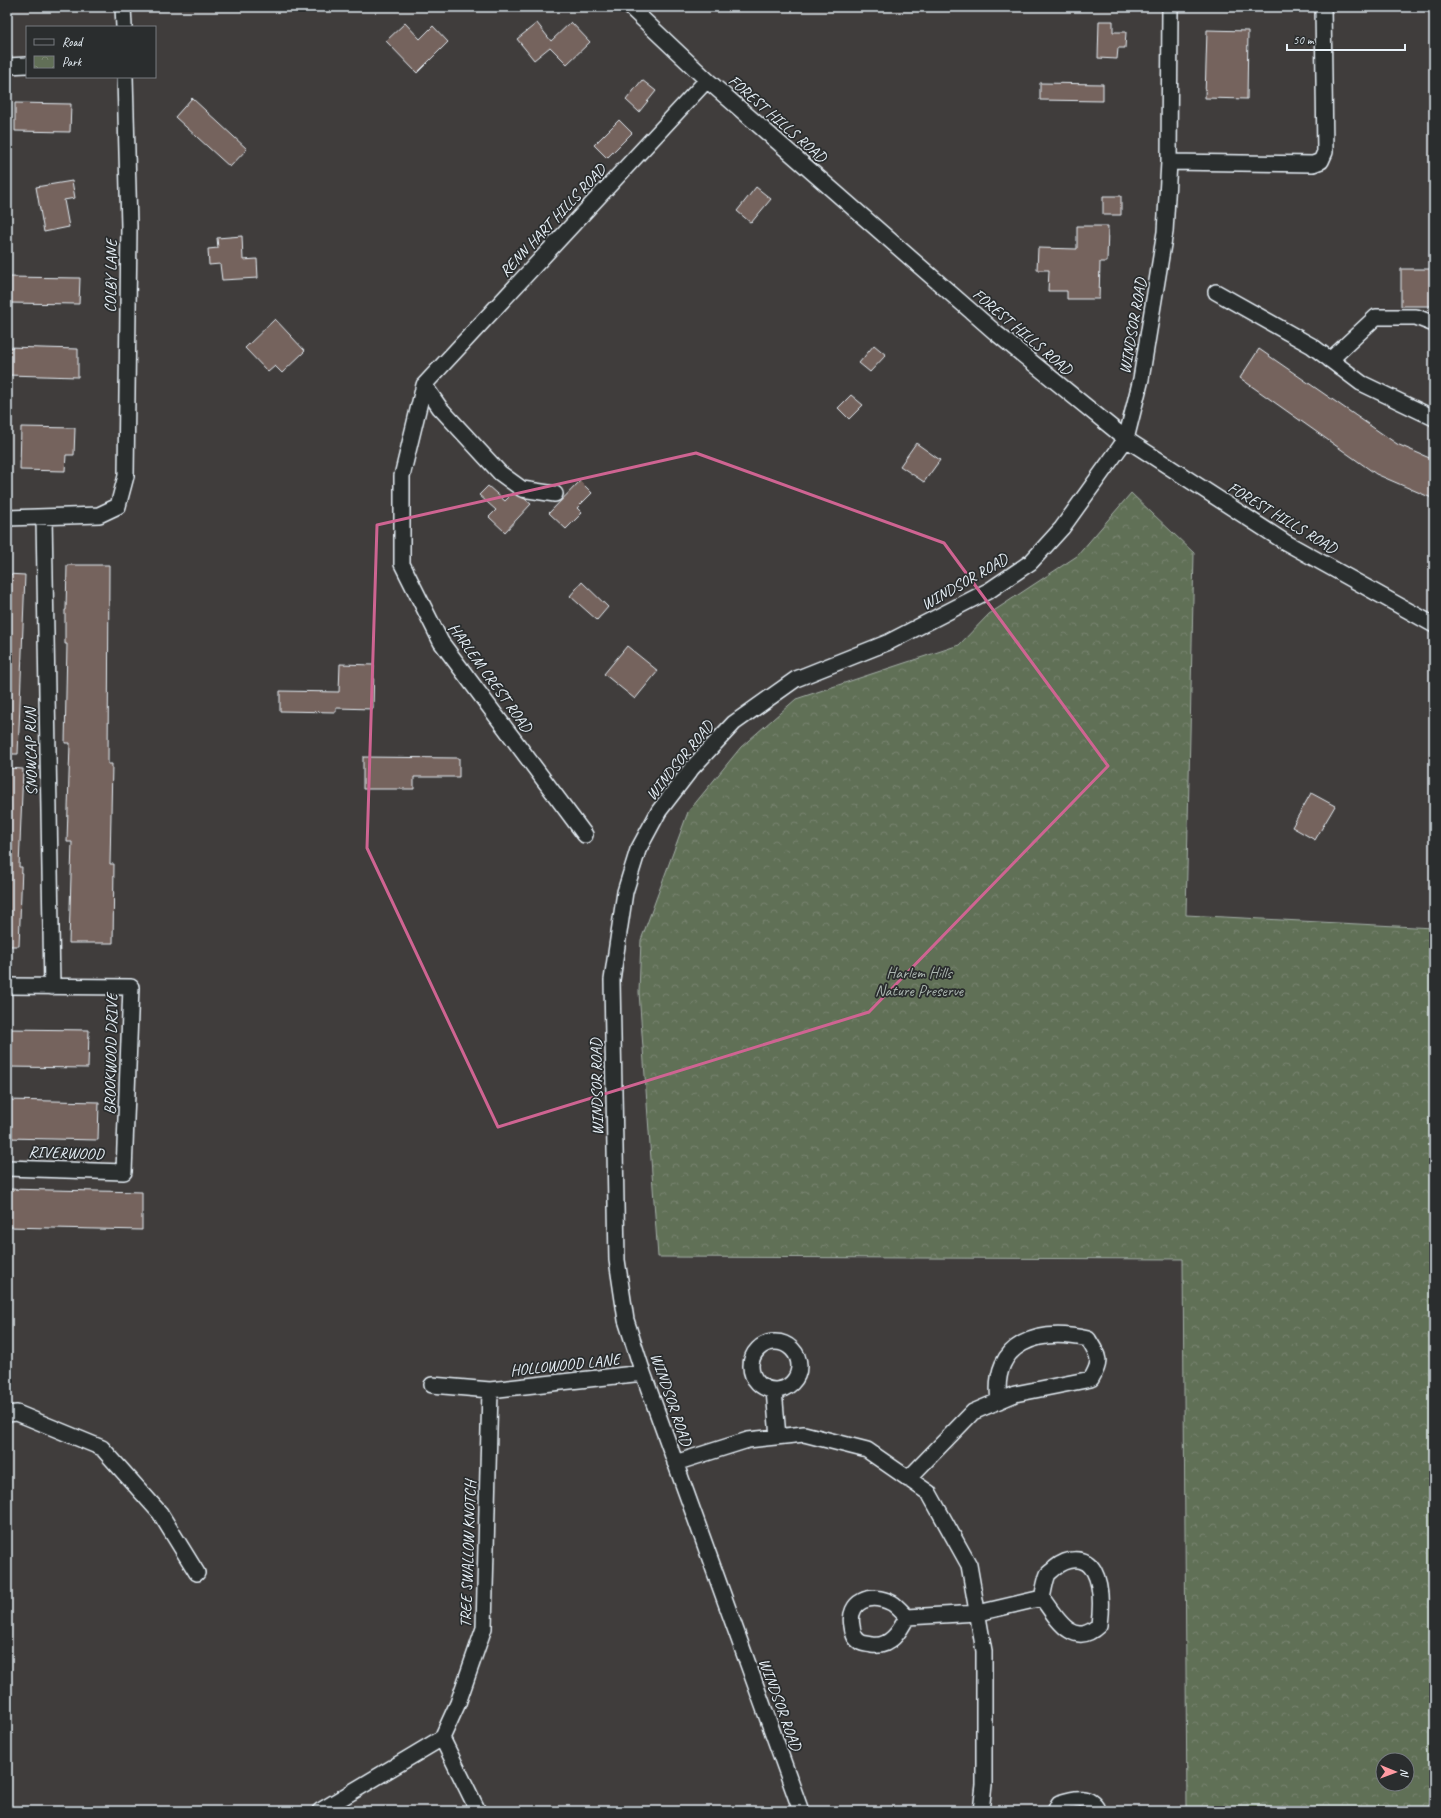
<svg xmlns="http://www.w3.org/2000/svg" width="1441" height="1818" viewBox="0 0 1441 1818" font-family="Caveat,sans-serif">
<defs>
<pattern id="park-crowns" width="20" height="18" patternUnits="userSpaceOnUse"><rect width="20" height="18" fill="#616f57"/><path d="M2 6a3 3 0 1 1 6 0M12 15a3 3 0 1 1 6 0" fill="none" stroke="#788470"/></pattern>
</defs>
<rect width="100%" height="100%" fill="#403d3c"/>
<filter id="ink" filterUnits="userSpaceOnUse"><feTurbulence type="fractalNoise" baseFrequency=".025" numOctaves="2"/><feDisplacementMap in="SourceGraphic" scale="8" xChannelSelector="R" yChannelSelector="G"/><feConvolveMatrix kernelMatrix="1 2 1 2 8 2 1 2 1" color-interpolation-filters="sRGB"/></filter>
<g filter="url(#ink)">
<!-- park -->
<path fill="url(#park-crowns)" stroke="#a4b0a8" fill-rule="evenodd" d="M1131,493L1194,553L1186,915L1434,928V1811H1187L1183,1259L658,1257L639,992L641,940L688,812L741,747L796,699L959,645L989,614L1077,556ZM1383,1760H1407V1784H1383Z"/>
<!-- building -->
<path fill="#75635d" stroke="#e8f1f8" d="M1099,21H1113V32H1126L1125,48H1118L1117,59L1098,58Z
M571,22L590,42L567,64L550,47L534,60L517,39L537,23L551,41Z
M405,23L420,39L433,26L448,42L417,73L386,41Z
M1207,30L1248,31L1247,99L1205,98Z
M642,80L656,91L639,112L626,100Z
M1040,83L1103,84V101L1040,100Z
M192,98L247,149L230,167L175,117Z
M15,103L71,104L70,132L15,131Z
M619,120L632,133L607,158L594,145Z
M72,181L75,198L64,200L69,227L44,232L36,187Z
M756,187L771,199L751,223L737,211Z
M1103,196H1121V215H1103Z
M1077,226H1108L1107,262H1100L1099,299H1067V291H1048L1049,270H1037L1038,248L1077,249Z
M242,236L243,260L257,259L258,278L222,280L220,264L209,265L208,249L218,248L217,238Z
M1401,269H1434V306H1401Z
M7,277L80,278L79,304L7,303Z
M275,319L305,351L282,373L275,366L268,372L245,348Z
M874,345L886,355L870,372L859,363Z
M7,347L78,349V377L7,375Z
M1259,349L1397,444L1434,460V499L1376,474L1240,378Z
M851,395L863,405L849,419L838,408Z
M21,427L75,428L74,455H66L65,471L20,470Z
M916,443L940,460L924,482L900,466Z
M580,481L592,493L577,508L582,513L566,529L549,513Z
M488,486L505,501L513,493L525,499L531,504L505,532L489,517L496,510L479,495Z
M67,565H109L108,764H112L110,864H114L113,943H69L72,842H67L70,743H65L67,644H65V610H66Z
M7,574L25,575L18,754H7Z
M582,582L608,607L597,620L570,596Z
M627,646L658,671L635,699L604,674Z
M340,664L374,665L373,709L336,708V712L280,711V691L339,692Z
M363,757L459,758V777H414V789H363Z
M7,768L23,769L19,867H22L19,946H7Z
M1311,793L1335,806L1315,840L1292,827Z
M7,1029L89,1030L88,1068L7,1067Z
M7,1100L99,1102L98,1140L7,1138Z
M7,1189L142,1192V1230L7,1227Z"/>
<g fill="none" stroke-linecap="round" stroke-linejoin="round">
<!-- minor casing -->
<g stroke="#e8f1f8" stroke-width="18">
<path id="minor" d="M123,7L124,27
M630,7L707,80L996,333L1126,439L1285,542L1434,625
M7,66L27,65
M1169,162L1313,164L1321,161L1325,152L1323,7
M1216,292L1312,346L1361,383L1434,418
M1330,360L1376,317H1416L1434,324
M424,385L440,408L500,473L522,489L555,494
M44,517L52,987
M7,518L99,515L118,506L126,476L129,227L125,77
M585,835L441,642L402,564V476L424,385L707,80
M7,986L131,987L124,1172L7,1168
M751 1366a24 24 0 1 1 48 0a24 24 0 1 1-48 0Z
M432,1385L490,1390L643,1373
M774,1390L778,1437
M7,1414L17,1413L102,1448L160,1513L197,1573
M675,1463L748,1440L804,1434L867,1450L929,1493L969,1565L984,1651V1785L981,1811
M908,1479L973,1412L1015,1394L1091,1379C1102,1361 1099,1357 1088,1339C1040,1328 991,1341 999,1401
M907,1617C900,1631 890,1648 872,1645C868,1644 863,1644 860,1642C854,1638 853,1633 852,1626C847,1601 871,1592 892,1603C897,1606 903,1613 907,1617L978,1613L1042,1598C1044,1590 1045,1581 1048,1574C1050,1572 1053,1570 1055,1568C1067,1558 1085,1555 1094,1571C1102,1586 1101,1609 1099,1625C1073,1650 1056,1617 1042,1598
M442,1738L478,1811
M320,1811L442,1738L458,1703L484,1628L490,1390
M801,1811L643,1373L626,1320L617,1260L612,980L625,892L638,850L659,811L692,768L734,723L796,679L889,642L990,590L1031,562L1062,528L1126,439L1141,379L1165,232L1169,162L1170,7
M1055,1811L1059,1803C1074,1798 1090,1794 1098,1811"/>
</g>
<!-- minor -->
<use href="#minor" stroke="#2a2d2e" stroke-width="15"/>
</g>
</g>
<!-- marked area -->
<path fill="none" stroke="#cf6492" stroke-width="3" stroke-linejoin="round" d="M696,453L944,543L1108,766L869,1012L498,1127L367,848L377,525Z"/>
<g text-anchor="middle" stroke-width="3.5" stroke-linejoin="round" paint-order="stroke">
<!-- street labels -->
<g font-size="16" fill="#e8f1f8" stroke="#2a2d2e">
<text transform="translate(778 118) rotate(41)" y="6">FOREST HILLS ROAD</text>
<text transform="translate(552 220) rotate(-47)" y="6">RENN HART HILLS ROAD</text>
<text transform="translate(110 276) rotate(-89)" y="6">COLBY LANE</text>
<text transform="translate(1132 326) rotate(-80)" y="6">WINDSOR ROAD</text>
<text transform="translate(1023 331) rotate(40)" y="6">FOREST HILLS ROAD</text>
<text transform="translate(1283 517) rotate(31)" y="6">FOREST HILLS ROAD</text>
<text transform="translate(964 581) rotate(-30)" y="6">WINDSOR ROAD</text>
<text transform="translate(491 677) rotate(54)" y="6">HARLEM CREST ROAD</text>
<text transform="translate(30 752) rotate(-91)" y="6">SNOWCAP RUN</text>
<text transform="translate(679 760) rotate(-51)" y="6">WINDSOR ROAD</text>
<text transform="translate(110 1054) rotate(-89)" y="6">BROOKWOOD DRIVE</text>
<text transform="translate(596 1087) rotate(-91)" y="6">WINDSOR ROAD</text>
<text transform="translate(66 1152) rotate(2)" y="6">RIVERWOOD</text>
<text transform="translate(565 1364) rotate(-6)" y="6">HOLLOWOOD LANE</text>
<text transform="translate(672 1399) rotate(71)" y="6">WINDSOR ROAD</text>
<text transform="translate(467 1554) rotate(-88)" y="6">TREE SWALLOW KNOTCH</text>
<text transform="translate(781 1704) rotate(70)" y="6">WINDSOR ROAD</text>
</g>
<!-- park labels -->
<g font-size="16" fill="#abb6b0" stroke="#2a2d2e">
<text x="919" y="978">Harlem Hills<tspan x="919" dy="18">Nature Preserve</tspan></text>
</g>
</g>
<!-- margin -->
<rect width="1441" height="1818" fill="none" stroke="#2a2d2e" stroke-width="24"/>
<rect x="12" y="12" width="1417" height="1794" fill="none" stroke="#e8f1f8" stroke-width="1.5" filter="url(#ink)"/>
<!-- legend -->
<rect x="26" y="26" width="130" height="52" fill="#2a2d2e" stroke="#767b7f"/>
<rect x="34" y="39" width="20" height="6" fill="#2a2d2e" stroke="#767b7f"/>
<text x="62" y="46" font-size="12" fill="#e8f1f8">Road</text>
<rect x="34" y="56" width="20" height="12" fill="url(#park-crowns)" stroke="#767b7f"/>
<text x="62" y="66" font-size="12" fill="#e8f1f8">Park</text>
<!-- north arrow -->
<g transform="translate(1395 1772) rotate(91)"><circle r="19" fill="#2a2d2e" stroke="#767b7f"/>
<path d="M0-3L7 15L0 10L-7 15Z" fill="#ff9aa2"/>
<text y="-6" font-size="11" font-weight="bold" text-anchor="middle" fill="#e8f1f8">N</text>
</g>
<!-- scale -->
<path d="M1287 44v6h118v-6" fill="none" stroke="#e8f1f8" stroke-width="2"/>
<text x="1293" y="44" font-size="12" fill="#e8f1f8" stroke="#2a2d2e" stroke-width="3" paint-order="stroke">50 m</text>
</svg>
